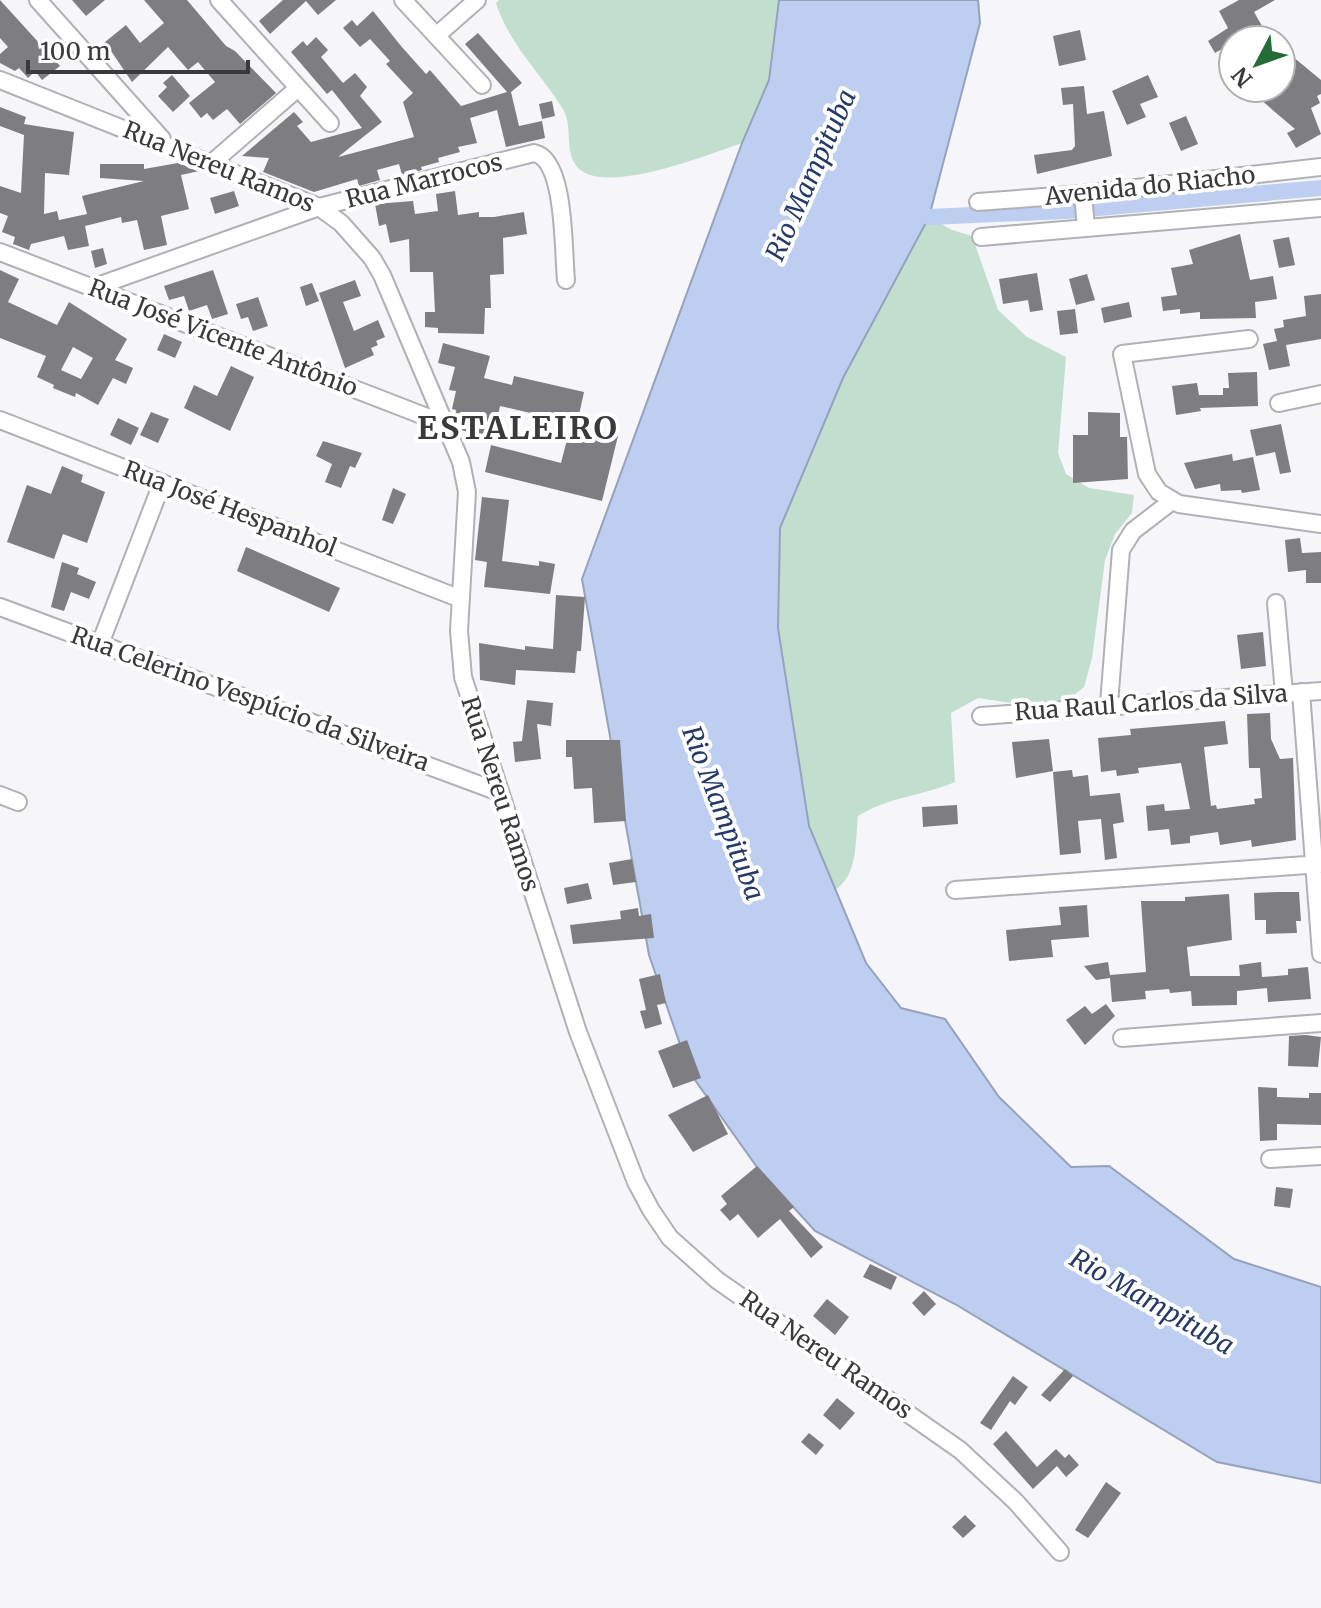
<svg xmlns="http://www.w3.org/2000/svg" width="1321" height="1608" viewBox="0 0 1321 1608" font-family="Merriweather,serif">
<rect width="100%" height="100%" fill="#f5f5fa"/>
<!-- green -->
<path fill="#c2dece" d="M499,0H779L769,80L742,143C709,154 597,200 575,164C564,146 574,124 561,106C539,72 508,42 496,3Z
M929,217L952,230L972,236L998,310L1027,337L1066,357L1058,453L1066,474L1089,488L1134,495L1132,513L1115,534L1105,560L1092,658L1084,687L1066,701L1018,704L978,698L951,713L955,782C922,796 888,797 858,816C855,842 858,875 835,890L809,826L778,628L780,528L843,378Z"/>
<!-- water -->
<path fill="#bdcef1" stroke="#96a2bb" stroke-width="2" d="M779,0H978L980,23L929,217L843,378L780,528L778,628L809,826L866,963L901,1008L945,1019L999,1097L1071,1167L1109,1166L1234,1259L1321,1287V1483L1217,1462L955,1304L815,1231L757,1167L690,1073L649,955L582,579L742,143L769,80Z"/>
<g fill="none" stroke-linecap="round" stroke-linejoin="round">
<!-- canal -->
<path stroke="#bdcef1" stroke-width="16" d="M929,217L1065,211L1321,188"/>
</g>
<!-- building -->
<path fill="#7e7e82" fill-rule="evenodd" d="M0,0L60,66L42,80L35,71L28,78L19,68L15,71L0,63V54L8,47L0,38Z
M72,0H105L86,16Z
M144,0H187L226,46L235,51L276,93L240,124L227,109L213,120L207,113L201,118L189,103L215,82L198,62L188,70L168,47L132,82L105,42L126,25L140,43L164,23Z
M283,0H336L318,15L306,1L270,34L259,21Z
M1239,0H1275L1254,12L1262,26L1215,53L1208,41L1228,28L1219,11Z
M373,11L401,46L426,74L430,70L461,106L507,92L465,44L478,33L522,83L511,92L519,126L542,121L545,138L506,147L497,110L470,118L477,143L458,147L460,152L438,158L439,162L421,167L422,170L402,175L399,164L377,170L380,180L359,186L357,179L314,192L263,172L269,158L242,156L294,112L303,122L297,126L311,142L362,128L332,90L327,94L291,52L303,41L307,46L316,37L328,50L321,57L343,83L355,73L367,87L360,96L382,122L338,157L414,137L403,102L413,93L386,64L390,61L370,39L360,47L343,28L352,20L357,26Z
M1080,30L1086,60L1059,66L1053,36Z
M1292,56L1321,80V94L1317,96L1320,103L1311,108L1321,134L1296,148L1287,133L1295,129L1247,88H1281V70Z
M172,75L190,96L173,112L158,96L167,87L163,83Z
M1148,75L1158,97L1140,104L1146,117L1127,125L1112,91Z
M1084,86L1087,114L1104,111L1112,156L1037,174L1034,155L1072,150L1075,146L1073,104L1063,105L1061,88Z
M552,101L555,116L542,119L539,104Z
M0,107L26,117L24,124L74,132L69,175L45,173L44,214L57,211L59,220L87,214L82,196L144,181L100,178V164H144V169L178,163L199,171L181,175L189,209L161,216L167,245L144,250L137,220L122,223L121,217L85,226L89,246L68,250L64,236L31,244L29,250L13,244L15,237L2,232L8,216L0,213V186L21,193L24,135L0,126Z
M1186,116L1198,144L1181,151L1169,123Z
M234,191L239,206L215,214L210,198Z
M455,191L458,215L479,212V217H494L524,212L527,234L503,238L504,274L490,275L491,308H485L484,334L438,333V328L425,327V312H435L433,272H410L409,239L390,243L386,224L379,226L375,204L413,201L415,214L438,211L436,194Z
M1240,234L1250,280L1273,276L1277,299L1255,302L1256,318L1200,319V312L1180,314V309L1163,311L1161,297L1177,295L1171,268L1193,264L1189,250Z
M1289,237L1295,265L1279,268L1273,240Z
M103,248L107,264L95,268L91,251Z
M0,270L19,279L8,302L57,325L69,302L127,339L115,360L133,368L126,384L113,378L98,405L76,393L75,397L53,388L54,385L37,377L46,356L0,338ZM73,347L93,358L81,379L61,370Z
M213,270L228,314L212,319L207,305L189,311L184,296L169,300L164,286Z
M1037,273L1043,310L1030,312L1028,300L1003,304L999,279Z
M1087,274L1095,300L1076,305L1069,279Z
M355,280L361,296L343,302L354,331L378,320L385,337L376,341L378,345L371,348L374,355L345,368L319,293Z
M312,283L319,301L306,306L300,287Z
M1321,294V339L1286,345L1290,366L1269,370L1263,344L1277,341L1274,329L1284,327L1283,320L1306,316L1304,296Z
M258,297L268,326L253,331L248,317L241,319L236,304Z
M1129,302L1132,317L1104,323L1101,308Z
M1075,309L1078,333L1060,335L1057,311Z
M164,334L182,342L175,358L157,350Z
M443,343L490,356L484,378L512,385L514,376L584,392L577,424L500,406L493,437L460,430L461,419L455,418L456,410L452,409L456,391L449,390L455,367L438,363Z
M231,366L254,377L230,431L184,408L194,385L217,396Z
M1257,372L1258,406L1200,408L1201,411L1176,415L1172,386L1197,383L1199,395H1223V388H1229L1228,373Z
M151,412L169,419L158,443L140,435Z
M1088,412L1120,413V437H1127L1128,479L1073,483V435H1088Z
M118,418L139,428L131,445L110,435Z
M571,424L618,436L602,501L485,472L491,445L561,463Z
M1281,424L1291,472L1280,474L1275,452L1256,456L1250,430Z
M323,441L362,453L355,468L350,466L341,488L325,482L332,464L316,456Z
M1232,454L1233,461L1253,457L1260,490L1242,493L1241,490L1221,491L1220,484L1195,489L1184,463Z
M62,466L83,475L81,482L105,492L87,543L63,534L54,559L7,542L27,485L51,494Z
M393,488L406,494L393,524L382,520Z
M482,497L509,500L502,561L539,566V561L555,564L550,594L484,587L487,562L475,560Z
M1300,538L1302,553L1321,552V583H1306V570L1288,572L1285,540Z
M246,547L340,588L329,612L237,571Z
M62,562L79,568L77,574L96,582L89,599L71,592L64,611L51,607Z
M556,595L585,597L581,651H577L575,673L516,670L515,685L480,680L479,643L525,650V646L553,649Z
M1263,632L1266,666L1241,669L1237,635Z
M527,700L553,703L551,726L537,724L541,759L515,762L513,742L522,741Z
M1270,713L1271,739L1280,759L1293,758L1296,840L1252,847L1251,840L1220,845L1218,832L1190,836V843L1171,845L1169,829L1148,831L1146,806L1164,804L1165,811L1190,809L1181,763L1138,768L1139,773L1117,776L1116,770L1101,772L1098,738L1131,735L1130,729L1225,721L1228,744L1204,747L1211,806L1216,805L1217,809L1255,804L1254,799L1262,798L1260,768H1249L1247,714Z
M1049,739L1053,771L1016,778L1012,742Z
M566,740H620L626,821L594,823L592,788L574,789L572,757H566Z
M1072,770L1073,777L1088,775L1090,796L1120,793L1124,822L1113,824L1117,858L1105,860L1101,819L1078,821L1081,853L1060,855L1053,772Z
M957,805L958,824L923,827L922,807Z
M632,859L636,882L613,885L609,863Z
M588,883L592,899L567,904L564,888Z
M1278,892H1299L1301,921H1296L1297,933L1266,934V920H1255L1254,893Z
M1229,894L1232,940L1187,947L1190,976H1240L1239,965L1261,962L1262,977L1288,975V969L1308,967L1311,999L1268,1002L1267,988L1237,991V1005L1192,1006L1191,991L1170,993L1169,989L1145,991L1146,999L1112,1002L1110,978L1096,980L1084,966L1108,962L1110,975L1146,972L1141,901H1185V897Z
M1087,905L1089,937L1051,940L1053,957L1009,961L1006,930L1061,925L1059,907Z
M638,908L639,916L651,914L654,938L573,944L570,925L621,919L620,911Z
M660,974L666,1003L657,1005L662,1024L645,1029L640,1011L646,1010L639,979Z
M1106,1004L1115,1016L1085,1045L1066,1020L1085,1006L1092,1014Z
M1306,1035L1321,1037L1318,1067L1288,1066L1289,1036Z
M687,1040L701,1078L673,1088L658,1051Z
M1258,1087L1277,1088V1097L1309,1098V1093H1321V1125L1277,1124V1140L1260,1141Z
M708,1095L728,1134L693,1152L668,1115Z
M757,1166L794,1207L789,1211L823,1247L811,1258L780,1219L758,1238L738,1214L730,1221L720,1210L727,1204L721,1196Z
M1276,1187L1293,1189L1290,1208L1274,1206Z
M870,1264L897,1277L891,1290L863,1277Z
M924,1291L936,1304L924,1316L912,1303Z
M827,1299L849,1317L835,1335L813,1316Z
M1065,1369L1073,1376L1050,1402L1041,1395Z
M1013,1376L1028,1387L1015,1405L1010,1401L991,1430L980,1423Z
M837,1398L855,1413L840,1430L823,1415Z
M1006,1431L1037,1467L1056,1449L1065,1458L1069,1454L1079,1465L1066,1477L1057,1466L1033,1489L993,1444Z
M809,1433L824,1445L816,1455L801,1442Z
M1106,1482L1121,1493L1088,1538L1075,1530Z
M965,1515L976,1526L963,1538L952,1527Z"/>
<g fill="none" stroke-linecap="round" stroke-linejoin="round">
<!-- minor casing -->
<g stroke="#b1b1b5" stroke-width="20">
<path id="minor" d="M38,0L162,139
M219,0L330,123
M403,0L482,85
M436,36L477,0
M0,80L319,207L341,223L372,258L382,275L461,462L467,492L459,631L463,677L578,1032L636,1182L651,1210L670,1238L717,1280L960,1450L1016,1502L1060,1552
M213,162L298,88
M1083,194L1086,228
M978,202L1083,194L1321,167
M981,237L1321,208
M0,252L445,424
M92,288L319,207L534,153C566,159 563,252 566,280
M1249,339L1122,354L1147,474L1159,492L1179,504L1321,524
M1279,403L1321,394
M0,420L461,599
M1276,603L1284,693
M0,607L499,792
M100,644L162,483
M1301,692L1321,954
M1109,704L1121,550L1133,531L1172,501
M981,716L1321,691
M0,795L18,802
M955,890L1321,864
M1122,1038L1321,1023
M1270,1159L1321,1156"/>
</g>
<!-- minor -->
<use href="#minor" stroke="#fff" stroke-width="16"/>
</g>
<g text-anchor="middle" stroke-width="8" stroke-linejoin="round" paint-order="stroke">
<!-- street labels -->
<g font-size="24" fill="#3a3a3c" stroke="#fff">
<text transform="translate(219 167) rotate(22)" y="8">Rua Nereu Ramos</text>
<text transform="translate(424 181) rotate(-14)" y="8">Rua Marrocos</text>
<text transform="translate(1150 186) rotate(-6)" y="8">Avenida do Riacho</text>
<text transform="translate(223 338) rotate(21)" y="8">Rua José Vicente Antônio</text>
<text transform="translate(230 509) rotate(21)" y="8">Rua José Hespanhol</text>
<text transform="translate(250 699) rotate(20)" y="8">Rua Celerino Vespúcio da Silveira</text>
<text transform="translate(1151 703) rotate(-4)" y="8">Rua Raul Carlos da Silva</text>
<text transform="translate(500 794) rotate(72)" y="8">Rua Nereu Ramos</text>
<text transform="translate(826 1355) rotate(35)" y="8">Rua Nereu Ramos</text>
</g>
<!-- water labels -->
<g font-size="26" font-style="italic" fill="#263a67" stroke="#fff">
<text transform="translate(811 175) rotate(-66)" y="9">Rio Mampituba</text>
<text transform="translate(723 813) rotate(69)" y="9">Rio Mampituba</text>
<text transform="translate(1152 1302) rotate(30)" y="9">Rio Mampituba</text>
</g>
<!-- district labels -->
<g font-size="32" font-weight="bold" letter-spacing="2" fill="#3a3a3c" stroke="#fff">
<text x="518" y="439">ESTALEIRO</text>
</g>
</g>
<!-- north arrow -->
<g transform="translate(1257 64) rotate(229)"><circle r="38" fill="#ffffff" stroke="#b0b0b1" stroke-width="2"/>
<path d="M0-6L14 30L0 20L-14 30Z" fill="#246b37"/>
<text y="-12" font-size="22" font-weight="bold" text-anchor="middle" fill="#3a3a3c">N</text>
</g>
<!-- scale -->
<path d="M28 60v12h220v-12" fill="none" stroke="#3a3a3c" stroke-width="4"/>
<text x="40" y="60" font-size="24" fill="#3a3a3c" stroke="#ffffff" stroke-width="6" paint-order="stroke">100 m</text>
</svg>
